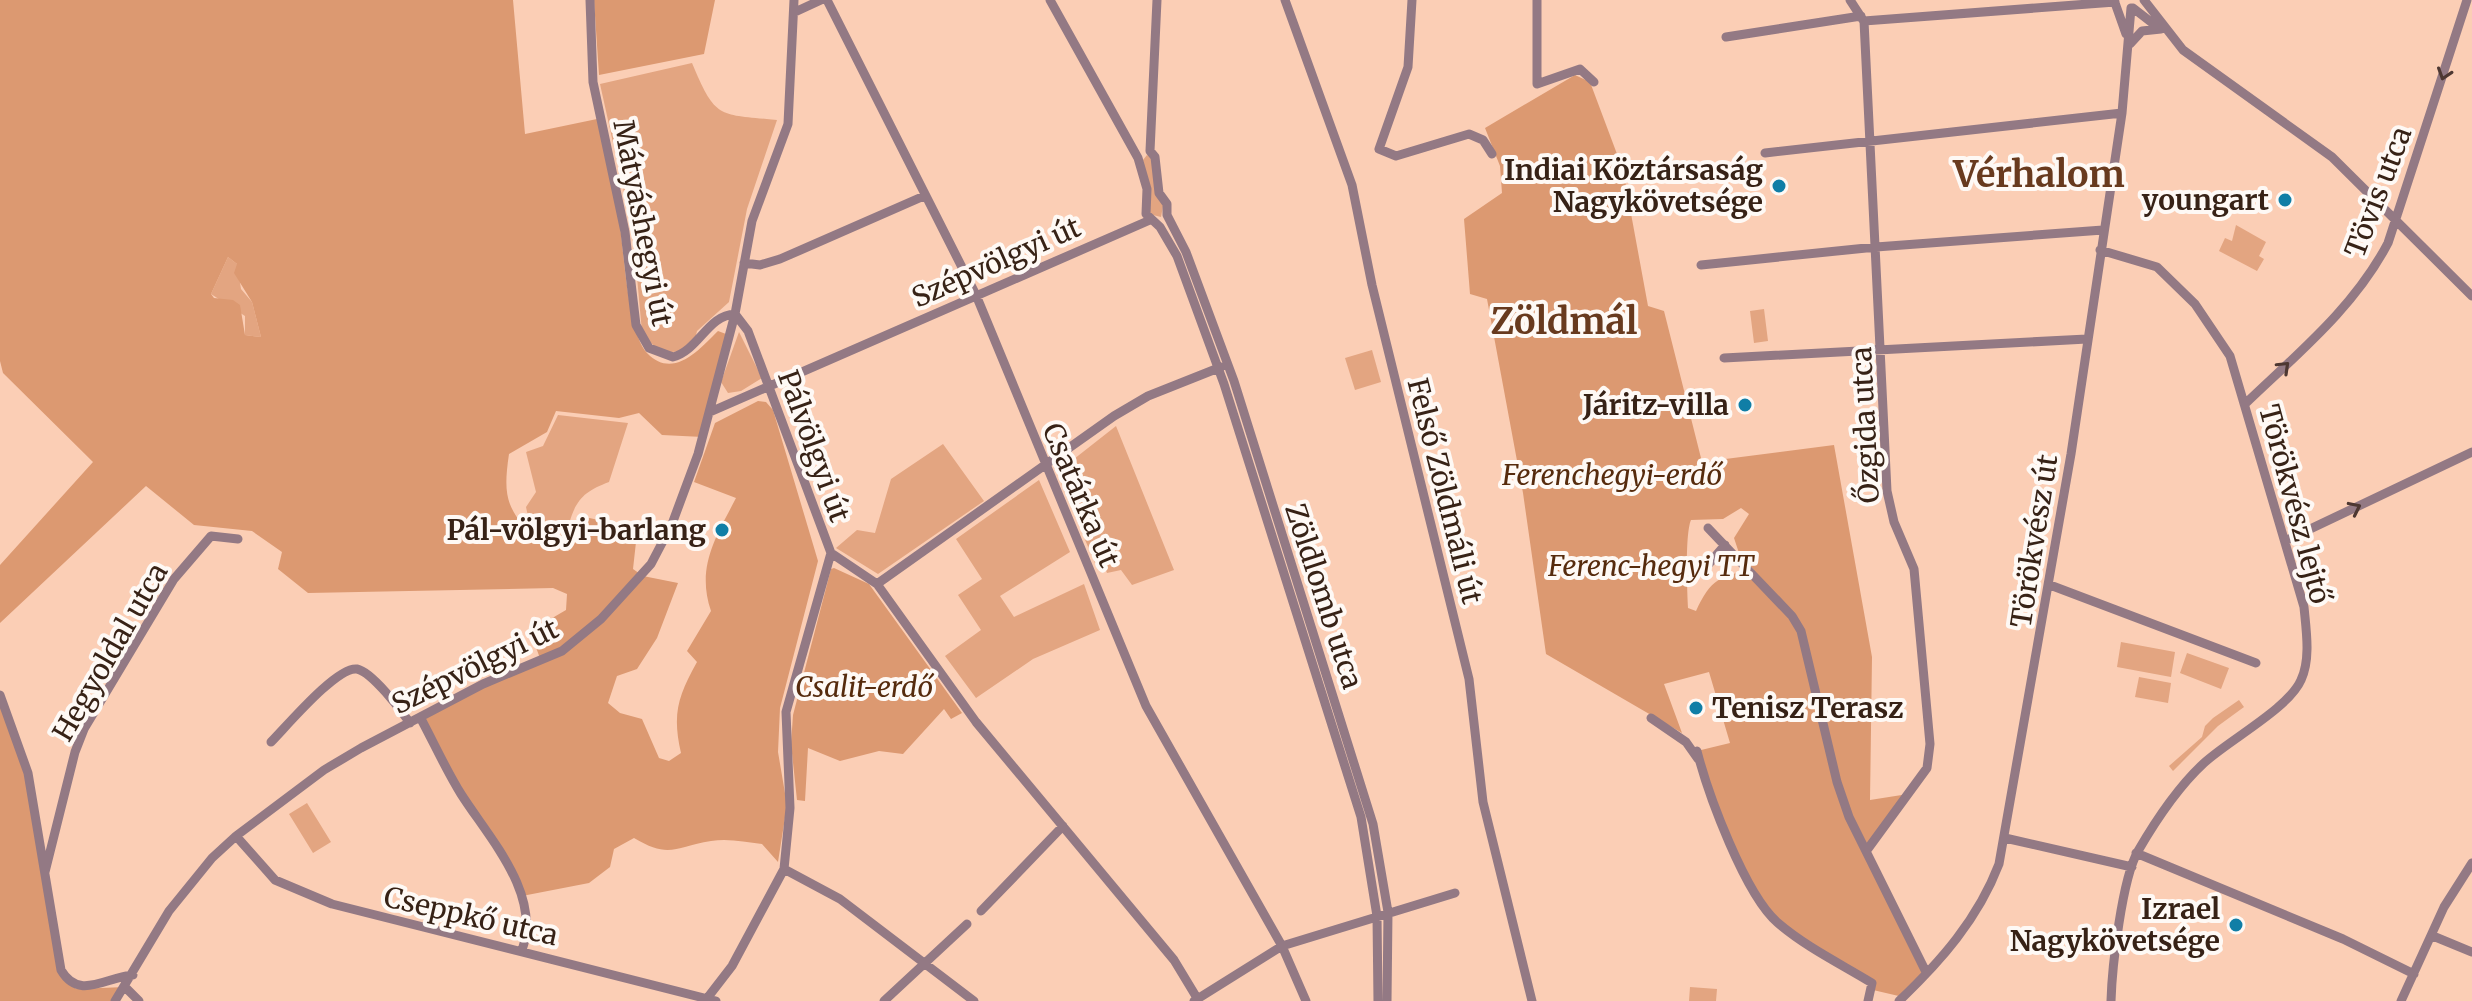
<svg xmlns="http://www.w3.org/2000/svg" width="2472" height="1001" viewBox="0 0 2472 1001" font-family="Merriweather,serif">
<rect width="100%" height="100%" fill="#fbceb5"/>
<!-- green -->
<path fill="#e3a581" d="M692,63C716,120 718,114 777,120L747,209L729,302L697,331L694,344C673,358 655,353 642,332L633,233L600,84Z
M1147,155L1151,157L1164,201L1161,217L1149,214L1143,160Z
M2236,225L2266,242L2259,256L2264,259L2257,271L2219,251L2225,238L2232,241Z
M228,257L237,264L241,289L252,302L261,337L245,335V316L211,294Z
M1764,309L1768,341L1754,343L1750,311Z
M739,332L762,378L741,391L728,393L721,382Z
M1372,350L1381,382L1355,390L1345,358Z
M558,415L628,423L609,482C585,491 576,499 569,524L542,535L529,521L526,507L536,492L526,452L543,446Z
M1116,426L1174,570L1132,585L1121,570L1107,573L1105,568L1098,570L1062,486L1060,470Z
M943,444L984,501L878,574L836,548L857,530L875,533L891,479Z
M1039,480L1070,552L1000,596L1014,617L1084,584L1100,630L1033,659L976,698L945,656L981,630L958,595L982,579L956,539Z
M2121,642L2175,652L2171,677L2117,667Z
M2187,653L2229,668L2221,689L2180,673Z
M2139,677L2171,683L2168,703L2135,697Z
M2239,700L2244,707L2218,726L2173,771L2169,766L2202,737L2205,726L2213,718Z
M307,803L331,842L313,853L289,814Z
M1690,987L1717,989L1716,1001H1689Z"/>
<!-- forest -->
<path fill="#dc9971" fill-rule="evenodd" d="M0,0H513L525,134L597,119C604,149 612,179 618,209C623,240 627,332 647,353C673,380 699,350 718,331L726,334L703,437L662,435L639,413L619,418L556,411L547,432L509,454C502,501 508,509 539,544L554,542L580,516L617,524L636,542L633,569L643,576L678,583L657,638L637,669L617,676L608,703L620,713L642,719L659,758L669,761L681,753C672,714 678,696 697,662L687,651L711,611C696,567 716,537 736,498L694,482L715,423L758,401L766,402L773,410L818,561L780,708L778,752L787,805L778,862L762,844C745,842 728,838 711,841C675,847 669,859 634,838L614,849L610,867L589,883L522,896L420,717L541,661L530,631L566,610L567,594L553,588L308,593L278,569L282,552L252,531L194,525L146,486L0,623V565L93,462L3,373L0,361ZM228,257L237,264L234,273L252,302L261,337L245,335L240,305L233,300L214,298L211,294Z
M594,0H715L704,54L599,75Z
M1575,75L1590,82L1623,170L1648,306L1664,311L1702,462L1834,445L1872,657L1870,800L1908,794L1867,850L1926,972L1903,997L1873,990L1872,983L1775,921L1739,863L1697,751L1730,743L1709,672L1664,684L1682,733L1546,654L1523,493L1487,299L1470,294L1464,219L1502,193L1500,166L1485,128ZM1741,508L1749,514L1734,538L1739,553L1754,570C1720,575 1711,579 1696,611L1688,608C1687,590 1685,534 1691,520L1723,519Z
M834,568L869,584L962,713L951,719L944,709L903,754L879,751L840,761L808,748L805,801L797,800L791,744L793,715L831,569Z
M0,704L24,773L65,976L76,989L125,987L115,1001H0Z"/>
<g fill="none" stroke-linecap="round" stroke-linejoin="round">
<!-- minor -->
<path stroke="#937984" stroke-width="9" d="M590,0L593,82L625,232L636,325L649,348L673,357C699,350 708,315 735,314
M827,0L976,295L1146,706L1282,946L1306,1001
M1050,0L1138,158L1147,189L1146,214L1160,227L1177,256L1224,384L1361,817L1377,916L1378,1001
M1285,0L1352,185L1372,285L1469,679L1483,802L1532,1001
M1412,0L1408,67L1379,149L1396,156L1469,134L1483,140L1492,154
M1537,0V84L1580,69L1594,82
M1850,0L1863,20
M2114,0L2126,34
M2144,0L2183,50L2332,157L2472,296
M2133,8L2160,29
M795,12L821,0
M1864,21L1887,491L1894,522L1914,569L1930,744L1927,768L1867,850
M1864,21L2115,2
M1726,37L1861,16
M2130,44L2142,31L2161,29
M1150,151L1155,157L1159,193L1167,204V215L1186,252L1234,381L1373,824L1388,912L1387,1001
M1150,151L1157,0
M1765,153L2122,113
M2100,250L2157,267L2195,304L2230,356L2304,607C2306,629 2311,659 2301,680C2289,708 2229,740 2204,763C2178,787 2156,820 2138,851C2122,879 2112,967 2111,1001
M744,263L760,265L780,259L924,196
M1701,265L1876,247L2103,230
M1724,358L2087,339
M2245,404C2297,354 2354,308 2388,243L2467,0
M710,412L1150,220
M1708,528L1792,616L1801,631L1837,782L1849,817L1926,972
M2285,541L2472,452
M831,553L877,584L976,722L1174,960L1197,998
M1707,566L1725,545
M877,584L1114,416L1148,396L1221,367
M2050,585L2256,663
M0,695L28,773L61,970C79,1001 106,977 133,975
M420,717C434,743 446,770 461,794C489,838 542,894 522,950
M1651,718L1686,742L1698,759
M271,742C286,727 337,666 357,669C372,672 401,710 410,723
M1697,751C1708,794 1745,895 1778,923C1806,947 1841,964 1872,983L1868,1001
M236,836L275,880L332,904L716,1001
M2005,838L2132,867
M2136,853L2343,939L2414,974
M784,869L840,899L974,1001
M45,872L75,752L84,729L174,579L211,536L238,539
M981,911L1063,826
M2433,936L2472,952
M125,987L139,1001
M115,1001L169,911L212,858L236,836L324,770L361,748L483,684L562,651L601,619L651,564L672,524L698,454L735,314L752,221L788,124L794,0
M705,1001L732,966L784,869L790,808L786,712L831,553L748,331L735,314
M884,1001L967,924
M1194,1001L1282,946L1455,893
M1899,1001C1941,961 1978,919 1999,864L2071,454L2122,113L2131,8
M2401,1001L2444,907L2472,863"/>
</g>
<!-- one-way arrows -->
<defs><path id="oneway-chevron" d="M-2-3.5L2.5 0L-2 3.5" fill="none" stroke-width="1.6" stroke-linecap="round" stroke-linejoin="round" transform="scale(2)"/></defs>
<g stroke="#4e3832">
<use href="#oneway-chevron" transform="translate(2444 74) rotate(108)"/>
<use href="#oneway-chevron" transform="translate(2284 367) rotate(-44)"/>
<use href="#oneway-chevron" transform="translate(2355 508) rotate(-26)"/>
</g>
<!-- markers -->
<g fill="#107ea6" stroke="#fef9f5" stroke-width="3">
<circle cx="1779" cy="186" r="8"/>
<circle cx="2285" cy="200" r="8"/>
<circle cx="1745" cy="405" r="8"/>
<circle cx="722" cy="530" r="8"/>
<circle cx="1696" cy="708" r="8"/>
<circle cx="2236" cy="925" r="8"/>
</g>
<g text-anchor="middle" stroke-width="8" stroke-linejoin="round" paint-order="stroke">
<!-- poi labels -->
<g font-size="28" font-weight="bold" fill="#372216" stroke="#fef9f5" text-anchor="end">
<text x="1763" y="180">Indiai Köztársaság<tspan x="1763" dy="32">Nagykövetsége</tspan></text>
<text x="2269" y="210">youngart</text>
<text x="1729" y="415">Járitz-villa</text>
<text x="706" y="540">Pál-völgyi-barlang</text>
<text x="1712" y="718" text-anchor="start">Tenisz Terasz</text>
<text x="2220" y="919">Izrael<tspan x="2220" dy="32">Nagykövetsége</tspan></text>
</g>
<!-- street labels -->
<g font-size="28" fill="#372216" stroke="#fef9f5">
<text transform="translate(2378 192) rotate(-69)" y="10">Tövis utca</text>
<text transform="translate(643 223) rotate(79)" y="10">Mátyáshegyi út</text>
<text transform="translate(996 262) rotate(-24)" y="10">Szépvölgyi út</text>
<text transform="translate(1865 425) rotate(-93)" y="10">Őzgida utca</text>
<text transform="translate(814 446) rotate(70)" y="10">Pálvölgyi út</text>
<text transform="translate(1445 491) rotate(76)" y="10">Felső Zöldmáli út</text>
<text transform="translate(1081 495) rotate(67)" y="10">Csatárka út</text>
<text transform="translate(2295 504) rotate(75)" y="10">Törökvész lejtő</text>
<text transform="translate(2034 541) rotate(-81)" y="10">Törökvész út</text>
<text transform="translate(1324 596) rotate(72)" y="10">Zöldlomb utca</text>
<text transform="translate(110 652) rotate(-60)" y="10">Hegyoldal utca</text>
<text transform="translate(475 666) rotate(-26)" y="10">Szépvölgyi út</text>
<text transform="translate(471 916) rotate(13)" y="10">Cseppkő utca</text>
</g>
<!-- park labels -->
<g font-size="28" font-style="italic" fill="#562b0d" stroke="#fef9f5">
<text x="1612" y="485">Ferenchegyi-erdő</text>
<text x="1651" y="576">Ferenc-hegyi TT</text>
<text x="864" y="697">Csalit-erdő</text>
</g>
<!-- district labels -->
<g font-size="36" font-weight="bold" fill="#683a1e" stroke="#fef9f5">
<text x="2039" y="187">Vérhalom</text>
<text x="1564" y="334">Zöldmál</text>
</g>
</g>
</svg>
